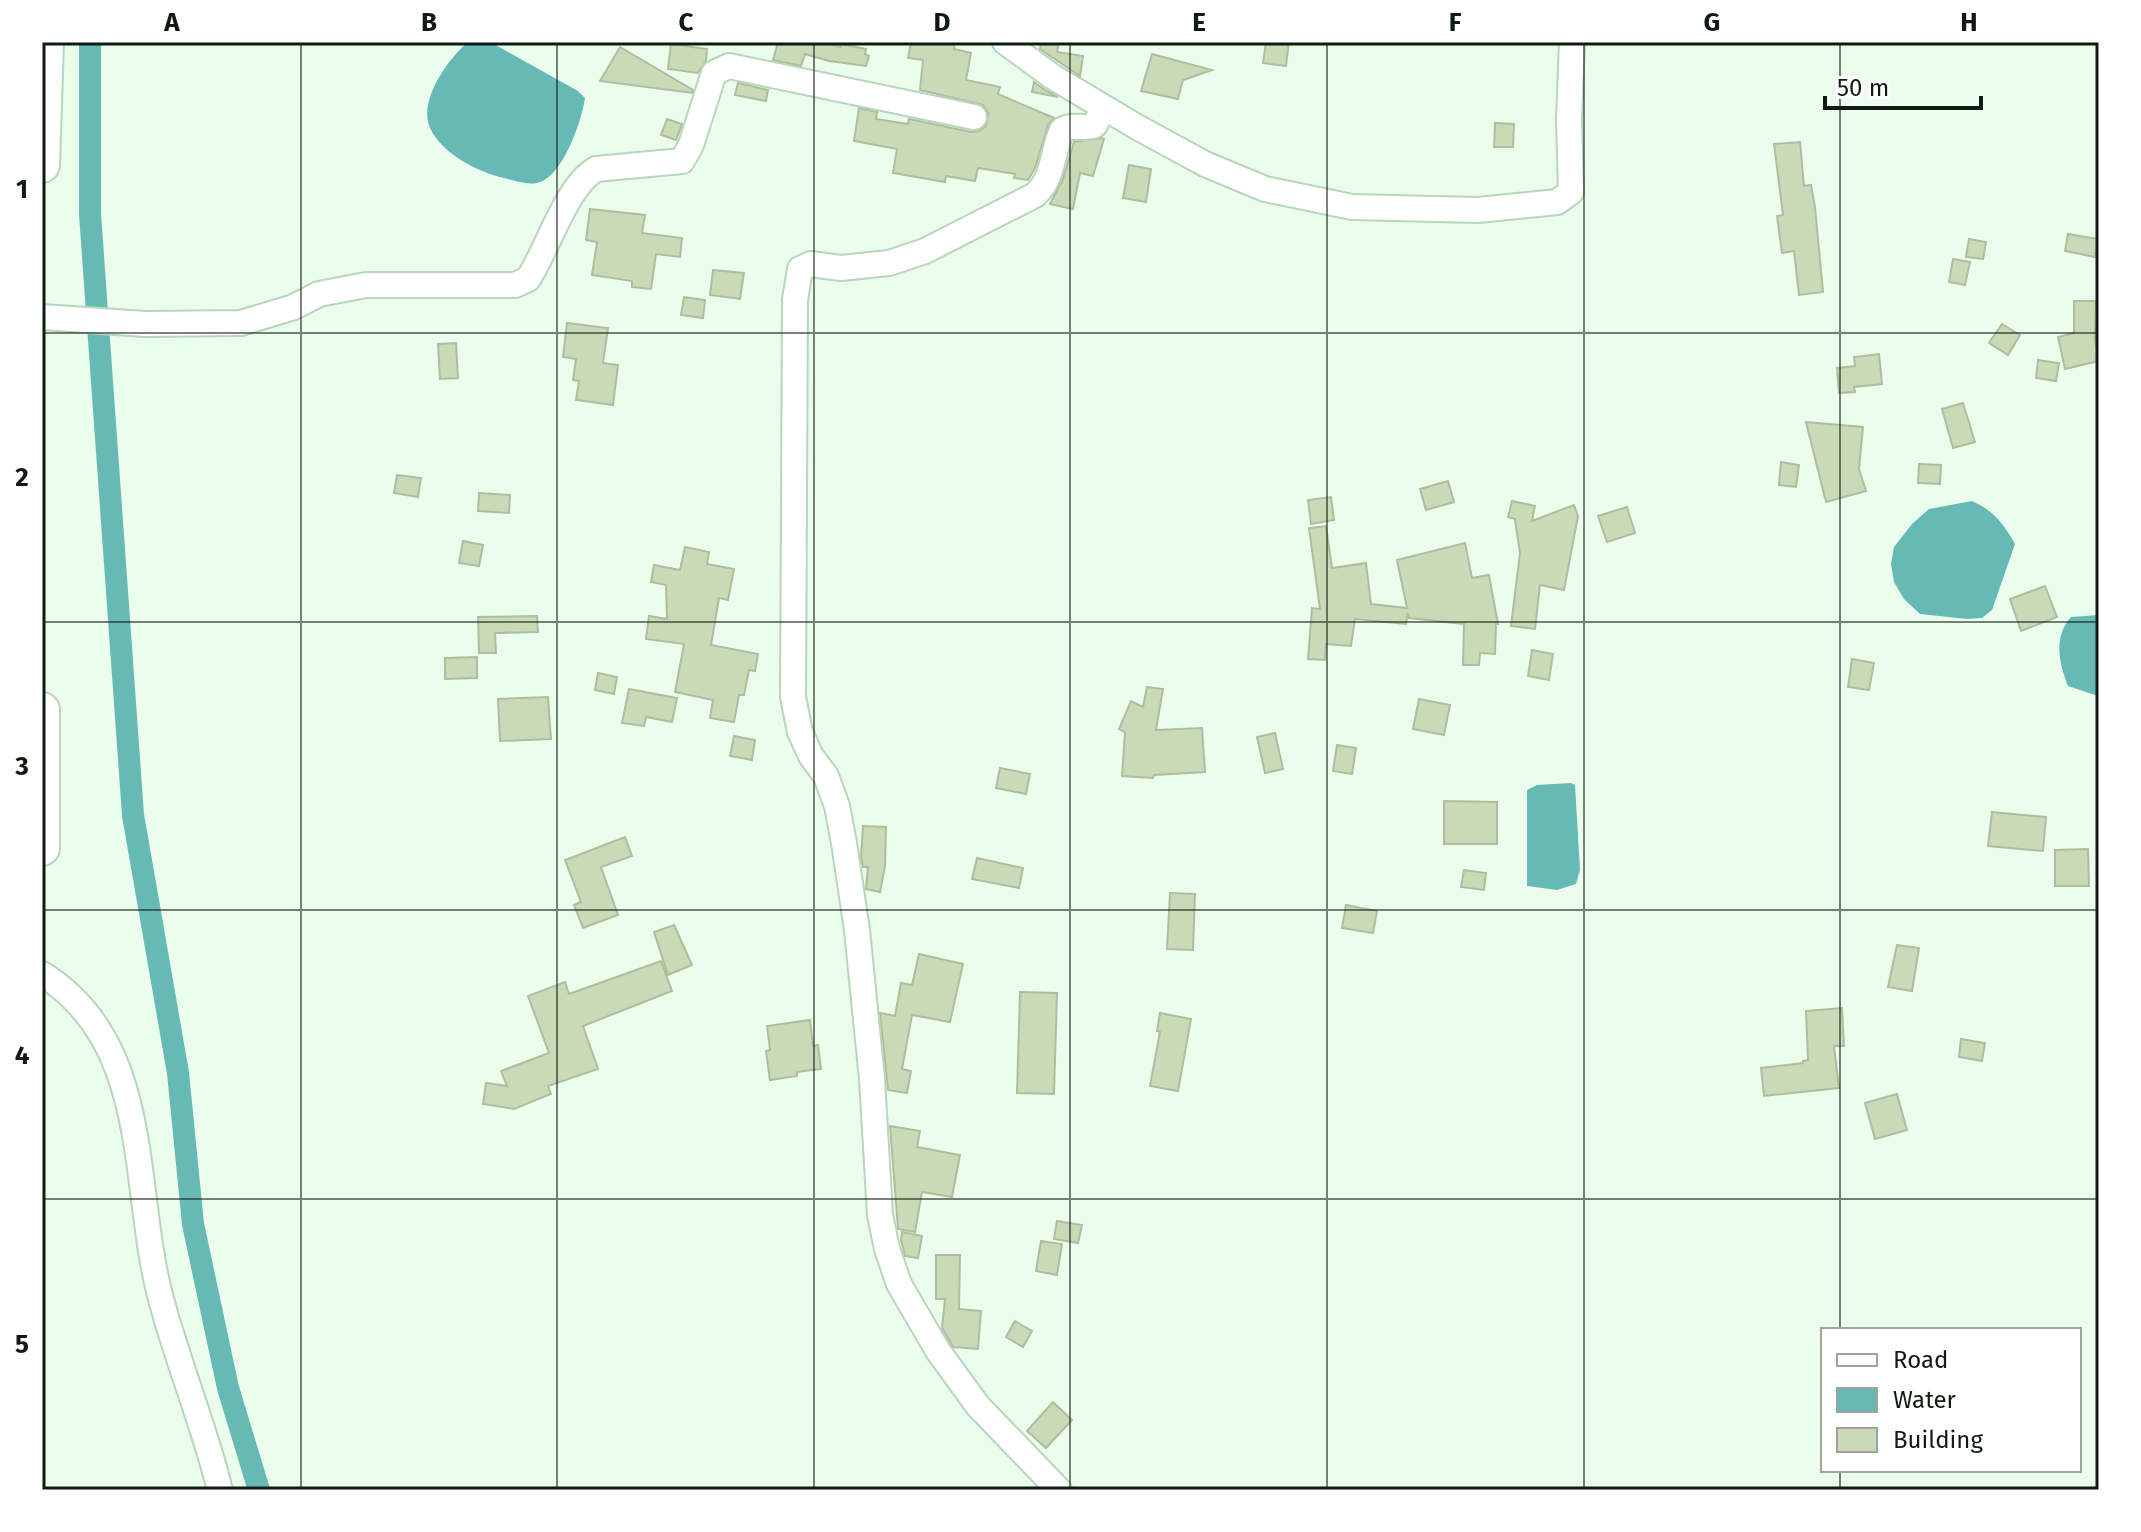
<svg xmlns="http://www.w3.org/2000/svg" width="2141" height="1532" viewBox="0 0 2141 1532" font-family="'Fira Sans',sans-serif">
<rect width="100%" height="100%" fill="#ebfeed"/>
<!-- water -->
<path fill="#66b9b4" d="M467,43H492L578,91L585,98C582,120 563,175 540,182C529,186 516,181 504,178C478,172 442,154 430,128C418,101 448,59 467,43Z
M1972,501C1994,511 2003,523 2015,544L1992,610L1982,618L1967,619L1920,614L1904,599L1894,582L1891,564L1894,547L1912,524L1929,509Z
M2099,615V696H2098L2068,686C2059,663 2053,637 2071,617Z
M1571,783L1575,785L1580,870L1576,884L1557,890L1527,886V790L1537,785Z"/>
<g fill="none" stroke-linecap="round" stroke-linejoin="round">
<!-- canal -->
<path stroke="#66b9b4" stroke-width="22" d="M90,42V214L133,815L178,1073L193,1224L228,1388L259,1490"/>
</g>
<!-- building -->
<path fill="#cadab8" stroke="#aebe9d" stroke-width="2" d="M778,42H824L840,47V44L866,49L865,54L869,56L866,66L829,61L805,54L801,66L773,60Z
M911,42H955L954,49L971,53L966,80L1000,87L998,94L1054,118L1048,125L1035,168L1028,180L1014,178L1015,174L978,168L975,181L946,176L945,182L893,173L897,149L854,141L859,108L877,112L876,119L908,124L909,119L971,132L979,131L986,126L988,113L983,105L920,90L923,60L908,58Z
M1041,42H1059L1057,52L1083,56L1080,76L1040,49Z
M1266,42H1289L1286,66L1263,63Z
M671,44L707,49L706,61L698,73L668,69Z
M620,47L693,90L692,93L600,81Z
M1152,54L1212,70L1183,80L1178,99L1141,91Z
M1034,82L1045,90L1058,97L1032,92Z
M738,83L768,90L766,101L735,95Z
M667,119L682,124L676,140L661,135Z
M1495,123L1514,124L1513,147H1494Z
M1102,138L1104,139L1093,176L1080,173L1073,209L1050,204L1063,179L1074,142Z
M1800,142L1804,186L1811,185L1815,207L1823,292L1799,295L1794,251L1782,253L1777,216L1783,215L1774,144Z
M1129,165L1151,169L1146,202L1123,198Z
M590,209L645,215L642,233L682,238L680,257L656,254L651,289L632,287V281L592,275L597,242L586,240Z
M2068,234L2098,239L2095,257L2065,251Z
M1969,239L1986,242L1983,259L1966,257Z
M1953,259L1970,262L1965,285L1949,282Z
M713,270L744,273L740,299L710,295Z
M684,297L705,300L703,318L681,315Z
M2074,301H2096L2095,339L2099,361L2065,369L2058,337L2074,333Z
M567,323L608,328L603,363L618,365L613,405L576,400L579,381L573,380L576,359L563,357Z
M2002,324L2020,335L2008,355L1989,343Z
M456,343L458,378L440,379L438,344Z
M1879,354L1882,384L1854,387L1855,392L1839,393L1837,368L1855,366L1854,357Z
M2038,360L2059,363L2056,381L2036,378Z
M1963,403L1975,442L1953,448L1942,409Z
M1806,422L1863,427L1859,469L1866,491L1826,502Z
M1781,462L1799,465L1796,487L1779,485Z
M1919,464L1941,465L1940,484L1918,483Z
M397,475L421,478L418,497L394,493Z
M1448,481L1454,502L1426,510L1420,489Z
M479,493L510,495L509,513L478,511Z
M1331,497L1334,520L1311,524L1308,500Z
M1512,501L1535,506L1532,521L1574,505L1578,516L1564,590L1540,585L1535,629L1511,626L1520,553L1515,519L1508,517Z
M1627,507L1635,533L1607,542L1598,516Z
M1326,526L1332,568L1366,563L1371,604L1407,608L1397,560L1465,543L1472,578L1489,575L1498,624H1496L1495,654L1480,653L1479,665H1463L1464,624L1409,618L1408,613L1406,624L1355,619L1351,646L1326,644L1325,660L1308,659L1312,608L1320,609L1309,528Z
M463,541L483,545L479,566L459,563Z
M685,547L709,552L707,564L734,569L728,600L719,598L711,645L758,654L755,671L749,670L744,695H739L734,722L710,718L713,700L675,692L684,644L646,639L649,616L667,619L666,585L651,582L654,565L680,570Z
M2045,586L2057,617L2021,631L2010,599Z
M537,616L538,632L495,633L496,653H479L478,617Z
M1532,650L1553,654L1549,680L1528,676Z
M477,657V678L445,679V658Z
M1852,659L1874,663L1869,690L1848,687Z
M598,673L617,677L614,694L595,690Z
M1147,687L1163,689L1156,730L1202,728L1205,772L1154,775L1153,778L1122,776L1125,732L1119,729L1131,701L1143,707Z
M629,689L677,698L672,722L646,717L644,726L622,723Z
M548,697L551,739L500,741L498,699Z
M1419,699L1450,705L1444,735L1413,729Z
M1275,733L1283,769L1265,773L1257,737Z
M734,736L755,740L752,760L730,756Z
M1337,745L1356,748L1352,774L1333,771Z
M1000,768L1030,774L1026,794L996,788Z
M1444,801L1497,802V844H1444Z
M1992,812L2046,817L2043,851L1988,846Z
M863,826L886,827L885,866L880,892L866,889L868,867H863L861,857Z
M625,837L632,856L601,867L618,915L583,928L574,905L581,902L565,860Z
M2088,849L2089,886H2055V850Z
M977,858L1023,868L1019,888L972,879Z
M1464,870L1486,873L1484,890L1461,887Z
M1170,893L1195,894L1193,950L1167,949Z
M1346,905L1377,911L1373,933L1342,928Z
M674,925L692,965L668,975L654,932Z
M1897,945L1919,948L1912,991L1888,987Z
M919,954L963,964L950,1022L912,1015L902,1069L911,1071L907,1093L888,1090L880,1013L895,1016L901,983L912,985Z
M661,961L672,991L583,1026L598,1069L548,1086L551,1094L514,1109L483,1104L486,1083L507,1086L501,1071L549,1053L528,996L565,982L569,994Z
M1020,992L1057,993L1054,1094L1017,1093Z
M1842,1008L1844,1046H1834L1839,1088L1764,1096L1761,1068L1803,1063V1061L1808,1060L1806,1011Z
M1160,1013L1191,1019L1178,1091L1150,1086L1160,1032L1157,1031Z
M810,1020L813,1046L818,1045L821,1069L797,1072V1076L770,1080L766,1051L770,1050L767,1026Z
M1961,1039L1985,1043L1982,1061L1959,1057Z
M1897,1094L1907,1130L1875,1139L1865,1103Z
M890,1126L920,1131L917,1147L960,1155L952,1197L922,1192L915,1232L898,1229Z
M1057,1221L1082,1225L1078,1243L1054,1239Z
M902,1232L922,1236L918,1258L905,1256L901,1240Z
M1041,1241L1062,1244L1057,1275L1036,1271Z
M936,1255H960L959,1309L981,1311L978,1349L953,1347L942,1328L945,1299H936Z
M1015,1321L1032,1331L1023,1347L1006,1337Z
M1053,1402L1072,1420L1046,1448L1027,1431Z"/>
<g fill="none" stroke-linecap="round" stroke-linejoin="round">
<!-- minor casing -->
<g stroke="#b7d6bb" stroke-width="28">
<path id="minor" d="M1005,42L1053,77L1137,127L1205,164L1265,189L1352,207L1478,210L1557,202L1571,192L1569,120L1572,42
M42,317L145,324L241,323L294,307L319,294L366,285H515L528,279C548,249 566,186 596,169L682,161L691,145L714,73L729,66L974,117
M42,974C154,1043 131,1189 161,1299C178,1363 204,1425 220,1490
M1059,1490L978,1406L938,1351L899,1284L887,1249L880,1215L872,1079L857,930L844,843L837,806L826,776L811,756L800,732L793,697L795,300L800,269L811,264L841,268L889,263L925,251L1035,195C1054,178 1052,152 1062,130C1073,123 1084,130 1095,125L1103,108"/>
</g>
<!-- secondary casing -->
<g stroke="#b7d6bb" stroke-width="38">
<path id="secondary" d="M42,165L46,42
M42,710V848"/>
</g>
<!-- minor -->
<use href="#minor" stroke="#fff" stroke-width="24"/>
<!-- secondary -->
<use href="#secondary" stroke="#fff" stroke-width="34"/>
</g>
<!-- grid -->
<path fill="none" stroke="#0f1a11" stroke-width="2" stroke-opacity="0.55" d="M301,42V1490M557,42V1490M814,42V1490M1070,42V1490M1327,42V1490M1584,42V1490M1840,42V1330M42,333H2099M42,622H2099M42,910H2099M42,1199H2099M1840,1470V1490"/>
<!-- border -->
<rect width="2141" height="1532" fill="none" stroke="#ffffff" stroke-width="88"/>
<!-- legend -->
<rect x="1821" y="1328" width="260" height="144" fill="#ffffff" stroke="#9fa3a0" stroke-width="2"/>
<rect x="1837" y="1354" width="40" height="12" fill="#ffffff" stroke="#9fa3a0" stroke-width="2"/>
<text x="1893" y="1368" font-size="24" fill="#0f1a11">Road</text>
<rect x="1837" y="1388" width="40" height="24" fill="#66b9b4" stroke="#9fa3a0" stroke-width="2"/>
<text x="1893" y="1408" font-size="24" fill="#0f1a11">Water</text>
<rect x="1837" y="1428" width="40" height="24" fill="#cadab8" stroke="#9fa3a0" stroke-width="2"/>
<text x="1893" y="1448" font-size="24" fill="#0f1a11">Building</text>
<!-- scale -->
<path d="M1825 96v12h156v-12" fill="none" stroke="#0f1a11" stroke-width="4"/>
<text x="1837" y="96" font-size="24" fill="#0f1a11" stroke="#ffffff" stroke-width="6" paint-order="stroke">50 m</text>
<rect x="44" y="44" width="2053" height="1444" fill="none" stroke="#0f1a11" stroke-width="3"/>
<g font-size="26" text-anchor="middle" font-weight="bold" fill="#0f1a11">
<text x="172" y="31">A</text>
<text x="429" y="31">B</text>
<text x="686" y="31">C</text>
<text x="942" y="31">D</text>
<text x="1199" y="31">E</text>
<text x="1455" y="31">F</text>
<text x="1712" y="31">G</text>
<text x="1969" y="31">H</text>
<text x="22" y="198">1</text>
<text x="22" y="486">2</text>
<text x="22" y="775">3</text>
<text x="22" y="1064">4</text>
<text x="22" y="1353">5</text>
</g>
</svg>
